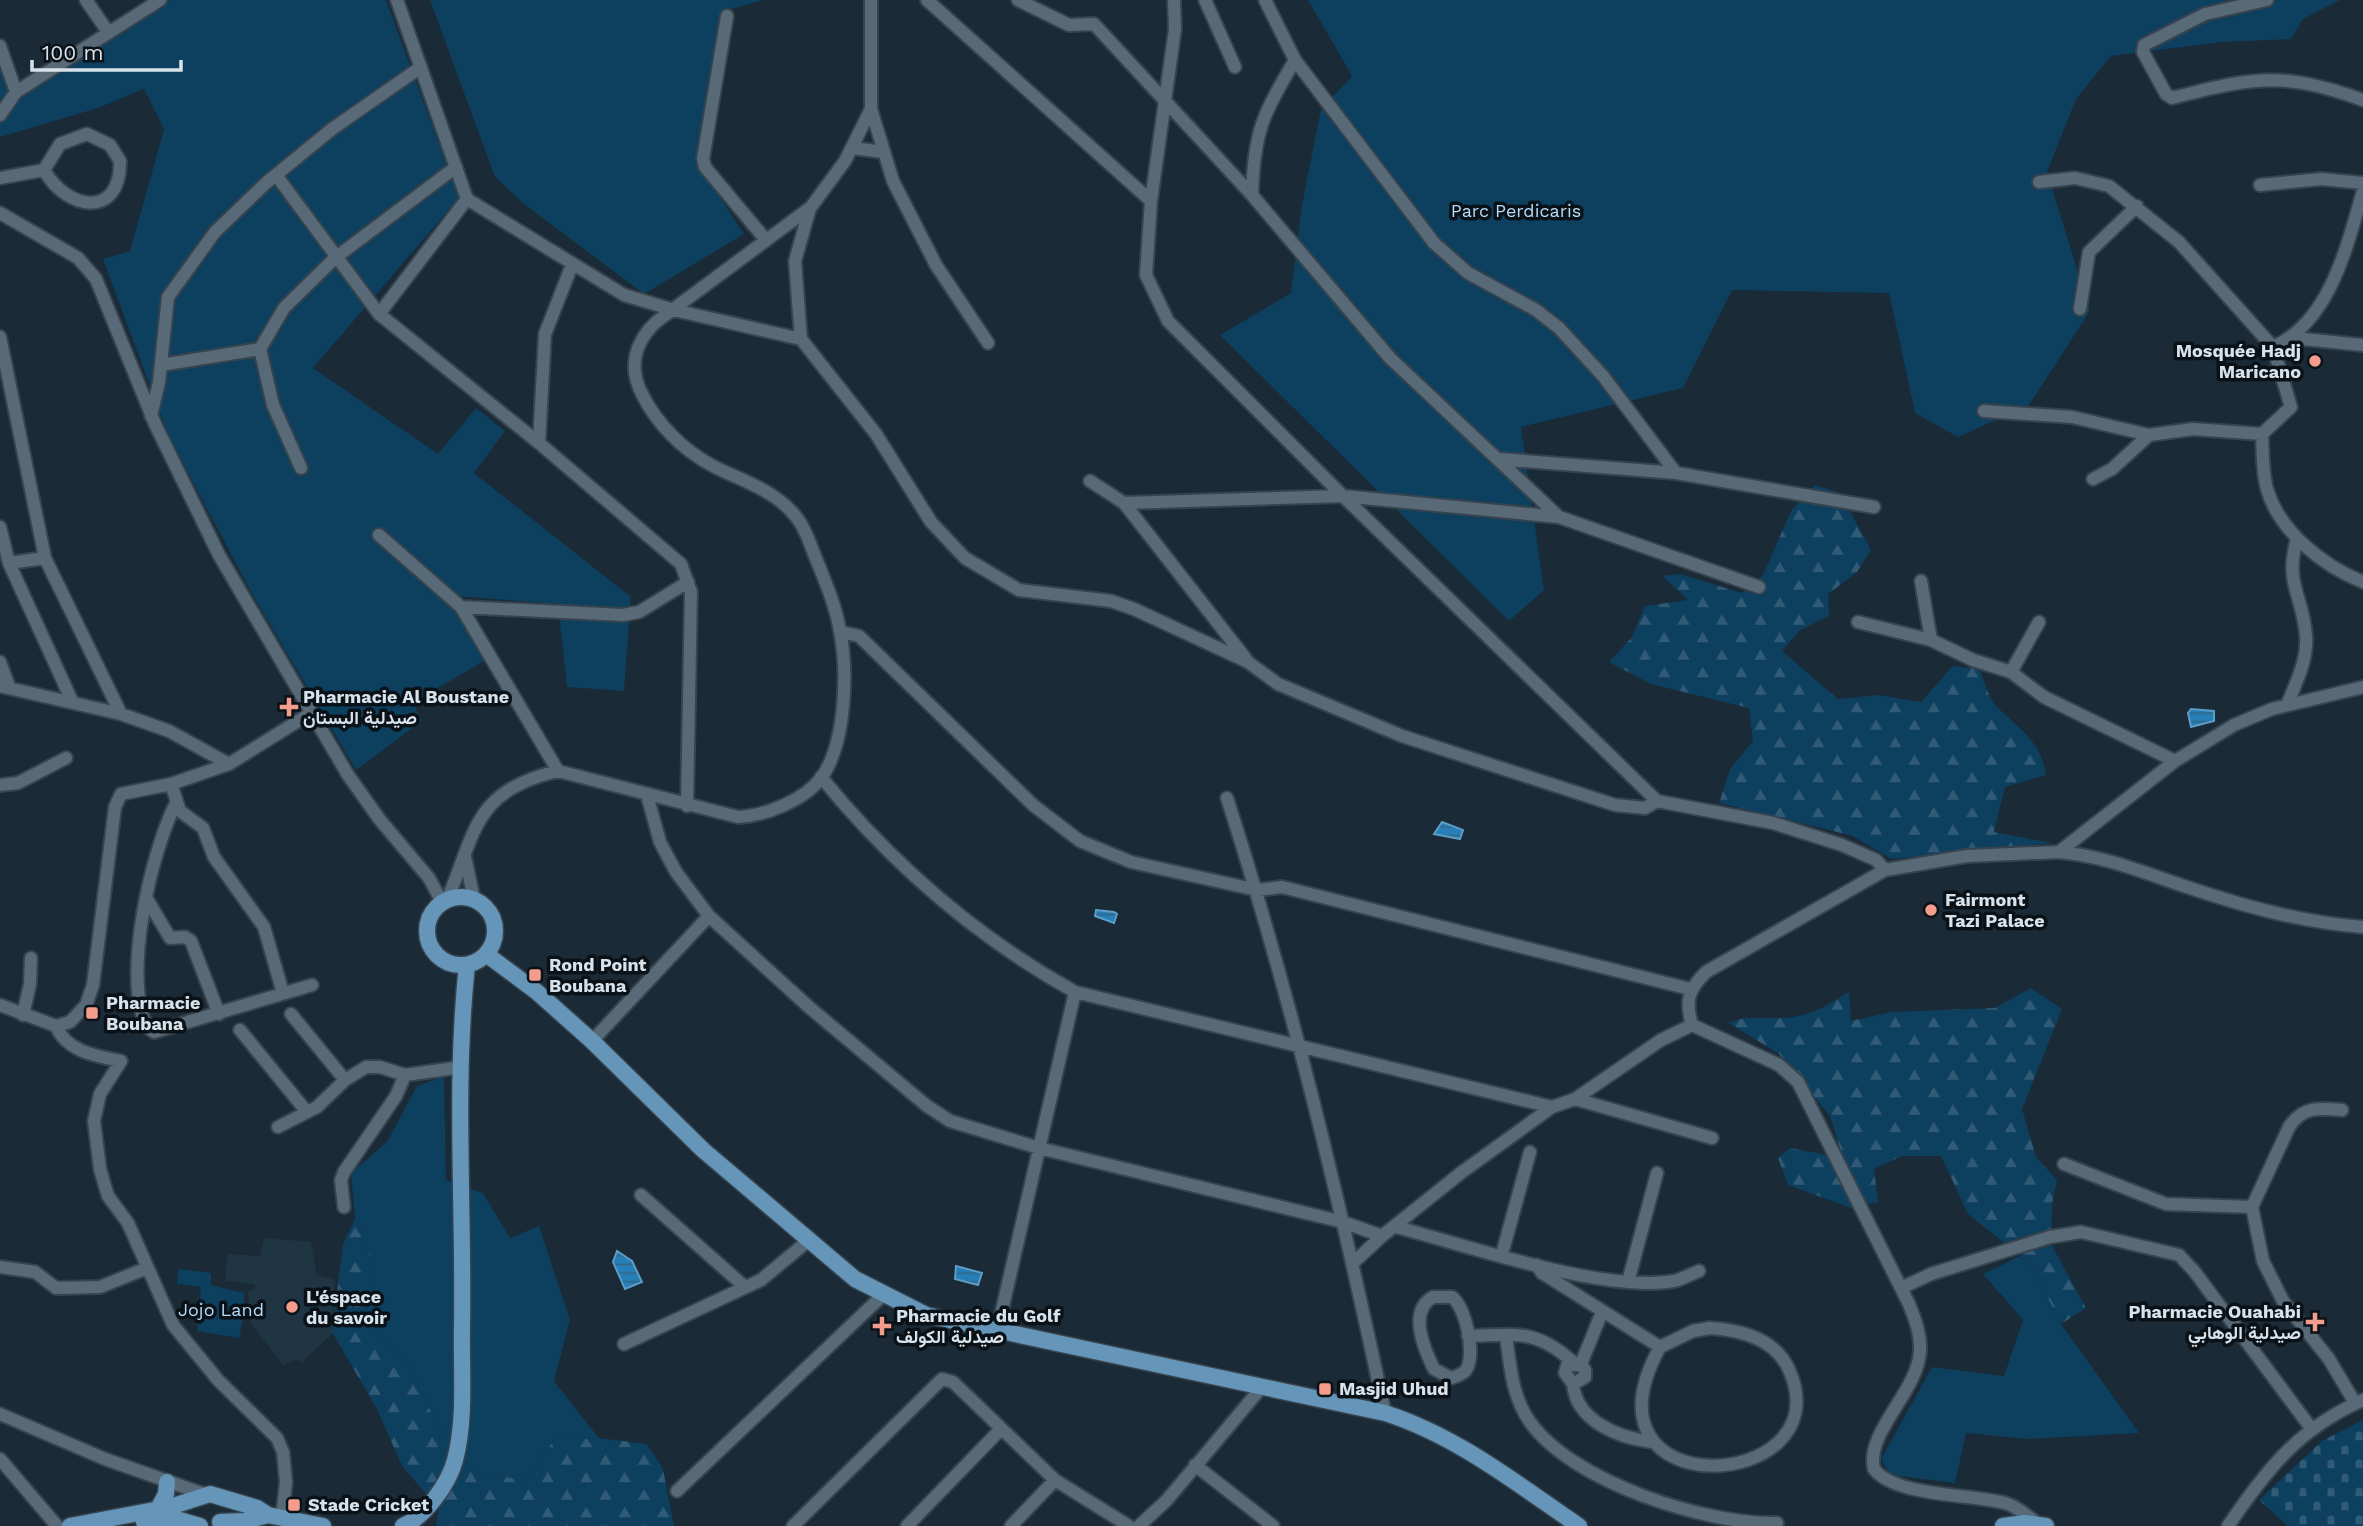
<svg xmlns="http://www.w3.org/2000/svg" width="2363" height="1526" viewBox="0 0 2363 1526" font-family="'Work Sans',Vazirmatn,sans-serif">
<defs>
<pattern id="forest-firs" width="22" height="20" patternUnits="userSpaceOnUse" patternTransform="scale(1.75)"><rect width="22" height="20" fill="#0d3f5f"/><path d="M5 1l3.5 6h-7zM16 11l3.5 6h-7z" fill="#305a76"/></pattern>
<pattern id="cemetery-stones" width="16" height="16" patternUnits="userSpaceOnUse" patternTransform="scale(1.75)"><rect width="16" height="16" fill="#0d3f5f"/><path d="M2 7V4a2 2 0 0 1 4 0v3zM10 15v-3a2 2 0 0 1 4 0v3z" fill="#305a76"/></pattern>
<pattern id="water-rules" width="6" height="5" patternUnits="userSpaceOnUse" patternTransform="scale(1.75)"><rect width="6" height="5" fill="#267fb7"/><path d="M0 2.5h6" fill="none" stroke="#31678a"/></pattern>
</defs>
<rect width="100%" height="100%" fill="#1a2a36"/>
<!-- built -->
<path fill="#1f3544" d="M264,1238L311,1242L317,1275L335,1280L333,1333L301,1363L298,1359L283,1365L250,1322L248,1291L255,1289V1284L225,1281L227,1254L260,1256Z"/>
<!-- green -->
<path fill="#0d3f5f" d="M169,0H386L459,198L313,368L438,454L476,408L505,431L474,473L631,597L624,691L567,687L558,604L455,596L484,661L413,703L422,721L356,770L251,592L168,435L103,259L130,251L164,129L144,89L98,108L0,137V59L9,82L26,83Z
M430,0H764L727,10L696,161L744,234L644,294L524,204L495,177Z
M1308,0H2340L2303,19L2291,39L2222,42L2111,56L2076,99L2047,172L2090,311L2029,405L1958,437L1915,413L1889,293L1732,290L1683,388L1521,427L1544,590L1509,621L1220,335L1291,293L1302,205L1321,109L1352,76Z
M444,1076L446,1180L483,1193L510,1238L539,1226L570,1320L554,1381L599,1438L554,1440L526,1481L475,1471L433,1416L406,1358L367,1324L370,1254L355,1218L351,1173L387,1142L417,1086Z
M2020,1256L2031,1264L2061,1324L2139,1433L2027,1439L1966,1433L1955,1483L1890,1475L1881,1459L1932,1367L2004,1376L2023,1320L1983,1274Z
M179,1269L211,1273V1285L244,1293V1314L239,1338L197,1331L201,1287L177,1284Z"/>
<!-- forest -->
<path fill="url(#forest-firs)" d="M1815,485L1840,493L1871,550L1857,572L1828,594L1829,616L1800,630L1782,651L1838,699L1878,695L1921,702L1953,666L1979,669C1984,680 1988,696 1995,705C2018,728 2041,740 2046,775L2005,787L1994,832L2051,843L1891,859L1853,836L1719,803L1730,769L1753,741L1749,708L1651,684L1609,662L1632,637L1645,606L1688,600L1662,576L1680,574L1742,593L1763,575L1791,511Z
M2031,988L2062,1009L2022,1109L2036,1157L2057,1180L2052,1204L2051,1244L2086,1308L2061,1324L2031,1264L1968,1214L1941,1156H1902L1874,1169L1878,1202L1851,1208L1788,1185L1778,1158L1790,1148L1843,1158L1830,1116L1779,1054L1729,1023C1748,1015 1763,1019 1783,1018C1809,1017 1828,1005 1849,992L1851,1021L1892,1012L1995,1008Z
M355,1218L370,1254L367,1324L406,1358L433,1416L475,1471L526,1481L554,1440L599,1438L647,1444L663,1469L674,1526H436L439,1509L402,1466L377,1409L332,1332L343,1245Z"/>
<!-- cemetery -->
<path fill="url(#cemetery-stones)" d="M2363,1420V1526H2288L2259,1500L2322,1441Z"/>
<!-- water -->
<path fill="url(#water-rules)" stroke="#5b9dc6" stroke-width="2" d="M2191,709L2214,711V721L2191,727L2188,713Z
M1442,822L1463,830L1460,839L1434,834Z
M1096,910L1114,912L1117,914L1114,923L1095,916Z
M617,1251L632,1261L642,1282L625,1289L613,1262Z
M956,1266L982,1273L978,1285L955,1279Z"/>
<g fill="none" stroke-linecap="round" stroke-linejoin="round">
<!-- minor casing -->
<g stroke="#37444e" stroke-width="16">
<path id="minor" d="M86,0L108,32
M397,0L467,199L624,295L674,310L801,339
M871,0V109L893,181L936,265L988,343
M927,0L1151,201
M1018,0L1069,25L1094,24L1252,195L1390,358L1559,517
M1174,0L1175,29L1151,201L1146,275L1168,321L1343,496L1657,801L1773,823L1842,845L1876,860L1885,870
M1205,0L1235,67
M1265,0L1295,60L1434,243L1468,273L1536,310L1559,328L1603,376L1676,473
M2267,0L2205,14L2144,45L2143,52L2166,94L2172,98C2254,77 2282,71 2363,100
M727,16L703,159L705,167L766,240
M0,46L16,92
M0,115L16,92L160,0
M87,134L110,145L120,161C121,219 67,211 44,170L60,144Z
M853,148L883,152
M276,175L379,314L539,443L681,564L691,592L687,806
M0,178L44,170
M2039,182L2075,178L2109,186L2179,242L2273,347L2291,407L2262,434C2263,452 2262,472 2267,489C2279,531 2323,566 2363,582
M2260,185L2321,179L2363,183
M1252,195C1254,130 1263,115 1295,60
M810,208L795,261L801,339L876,434L931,522L965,558L1019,590L1111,601L1134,609L1248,662L1278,684L1402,736L1615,805L1645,808L1657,801
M0,213L78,258L96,279L155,424L219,555L348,775L380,820L429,878L442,902
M2080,309L2089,252L2137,206
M379,314L467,199
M0,337L45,558L121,714
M2293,338L2363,345
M2273,347C2330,322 2347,246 2363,191
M161,365L260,349
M1984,411L2072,417L2149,435L2193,429L2262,434
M151,416L159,382L168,297L215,232L266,183L332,129L421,67
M539,443L545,334L572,265
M1499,459L1676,473L1874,507
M301,468L273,405L260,349L284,308L335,258L456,167
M2093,479L2112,469L2149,435
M1090,481L1124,503L1246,659
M1124,503L1343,496L1559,517L1759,587
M0,527L9,563L72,701
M379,535L461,607L558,771
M9,563L45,558
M1921,581L1931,640
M461,607L623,615L639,612L688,582
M1858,622L1931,640L1973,660L2011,672L2044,697L2175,761
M841,632L859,636L1033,805L1080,841L1131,862L1257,890L1282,887L1690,989
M0,662L9,686
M2011,672L2039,622
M0,686L121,714L169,731L229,764
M2287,705C2296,683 2308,659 2306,636C2303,595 2284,584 2297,539
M821,777C893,865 976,937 1075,992L1552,1107
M171,784L180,811L203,828L214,857L264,927L283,993
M0,785L18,783L66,758
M647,795L660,842L676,872L709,916L810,1008L927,1106L950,1121L1039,1148L1343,1222L1382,1236
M1227,798C1292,1000 1341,1206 1385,1413
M176,803C151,852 122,977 147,1027L154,1032L312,985
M2059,852C2104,856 2142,872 2184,886C2243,906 2300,922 2363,927
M465,857L474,899
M448,898C476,830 475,790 558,771L738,817C765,816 805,800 822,777C846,742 848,672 840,631C836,607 826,583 817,561C811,547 806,529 797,518C775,489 741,481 711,465C682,449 657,424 642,394C628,367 635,342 656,322L811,207L845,161L871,109
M147,899L170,938L185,937L191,941L219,1014
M0,1005L56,1026L70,1022L86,1005L93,985L115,807L121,794L171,784L229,764L311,713
M291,1014L345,1080
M23,1015L30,984L31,958
M1692,1025C1685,1001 1688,990 1706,972L1885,870L1967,856L2059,852L2175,761L2234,725L2272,709L2363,687
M56,1026C67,1052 96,1056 121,1061L100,1094L94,1121L100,1169L108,1196L128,1223L173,1325L218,1380L277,1438L283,1452L286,1482L282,1518
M240,1030L307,1112
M592,1041L709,916
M1575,1099L1712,1138
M2342,1110C2319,1108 2303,1106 2289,1127L2252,1207L2263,1261L2283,1301L2329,1359L2355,1403
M278,1127L317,1107L345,1080L366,1067H380L405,1075L462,1067
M2064,1164L2166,1204L2252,1207
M641,1195L745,1287
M344,1207L341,1180L344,1172L396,1096L405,1075
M1396,1227C1469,1246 1603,1293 1674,1281C1683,1279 1691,1274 1699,1271
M1502,1254L1530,1152
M1353,1263L1382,1236L1462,1172L1552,1107L1575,1099L1661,1040L1692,1025L1779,1065L1798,1082L1909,1304C1915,1319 1921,1334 1920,1351C1918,1392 1865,1432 1874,1469C1895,1497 1973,1494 2005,1503C2017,1506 2027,1516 2037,1523
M1537,1265L1542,1273L1660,1347
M0,1267L35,1272L56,1288L100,1287L147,1268
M1628,1282L1657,1173
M1901,1288L1931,1274L2050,1237L2081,1232L2179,1255L2194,1271L2311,1428
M1433,1297H1452C1466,1307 1476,1355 1466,1370C1462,1375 1457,1376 1451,1378L1434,1369C1423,1347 1408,1311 1433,1297Z
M1710,1328C1742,1330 1777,1339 1790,1372C1841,1493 1571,1509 1660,1347L1693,1331Z
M997,1332L1075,992
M1506,1335C1510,1365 1512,1397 1530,1422C1572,1482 1707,1525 1777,1523
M1468,1336C1517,1335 1535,1328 1574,1363
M624,1344L761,1280L809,1240
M1581,1364L1567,1366L1565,1373L1573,1384L1585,1377V1370L1581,1364L1602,1312
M1573,1384C1576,1421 1619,1438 1652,1442
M0,1414L105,1459L204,1494
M0,1459L57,1526
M1195,1465L1273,1526
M677,1491L883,1295
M793,1526L942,1379L953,1382L1055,1480L1129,1526
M907,1526L1001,1429
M1011,1526L1055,1480
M1139,1526L1167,1500L1261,1388
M2228,1526C2267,1469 2298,1429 2363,1400"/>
</g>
<!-- major casing -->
<g stroke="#37444e" stroke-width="19">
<path id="major" d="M427 931a34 34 0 1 1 68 0a34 34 0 1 1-68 0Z
M486,954L537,992L592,1041L703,1150L855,1279L926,1315L1385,1413C1457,1436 1517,1484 1579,1526
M158,1509L166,1494L167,1482
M144,1522L176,1519L200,1526
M220,1522L245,1521L268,1515
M70,1526L170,1507L210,1494L257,1508L268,1515L323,1526
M403,1526C425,1517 449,1483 455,1460C466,1419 461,1370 462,1327C464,1207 454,1084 467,965
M2003,1526L2025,1523L2046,1526"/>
</g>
<!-- minor -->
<use href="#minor" stroke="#586a77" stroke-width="12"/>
<!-- major -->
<use href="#major" stroke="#6596ba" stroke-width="16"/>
</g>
<!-- markers -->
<g fill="#f49d8c" stroke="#0b1217" stroke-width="2.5">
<circle cx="2315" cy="361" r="7"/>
<path d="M285.5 696.5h7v7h7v7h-7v7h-7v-7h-7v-7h7z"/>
<circle cx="1931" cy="910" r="7"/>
<rect x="528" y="968" width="14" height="14" rx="3.5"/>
<rect x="85" y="1006" width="14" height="14" rx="3.5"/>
<circle cx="292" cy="1307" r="7"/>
<path d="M2311.5 1311.5h7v7h7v7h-7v7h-7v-7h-7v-7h7z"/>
<path d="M878.5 1315.5h7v7h7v7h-7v7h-7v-7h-7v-7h7z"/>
<rect x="1318" y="1382" width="14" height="14" rx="3.5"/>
<rect x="287" y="1498" width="14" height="14" rx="3.5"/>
</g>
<g text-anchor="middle" stroke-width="7" stroke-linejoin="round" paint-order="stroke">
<!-- park labels -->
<g font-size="18" fill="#b3dbfa" stroke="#0b1217">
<text x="1516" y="217">Parc Perdicaris</text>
<text x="221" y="1316">Jojo Land</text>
</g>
<!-- poi labels -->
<g font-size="18" font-weight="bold" fill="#d8e2ea" stroke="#0b1217" text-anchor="start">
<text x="2301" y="357" text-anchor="end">Mosquée Hadj<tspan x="2301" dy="21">Maricano</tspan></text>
<text x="303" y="703">Pharmacie Al Boustane<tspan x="303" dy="21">صيدلية البستان</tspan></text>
<text x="1945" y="906">Fairmont<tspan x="1945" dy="21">Tazi Palace</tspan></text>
<text x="549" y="971">Rond Point<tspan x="549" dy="21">Boubana</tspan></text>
<text x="106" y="1009">Pharmacie<tspan x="106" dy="21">Boubana</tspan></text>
<text x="306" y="1303">L'éspace<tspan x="306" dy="21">du savoir</tspan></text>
<text x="2301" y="1318" text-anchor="end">Pharmacie Ouahabi<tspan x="2301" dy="21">صيدلية الوهابي</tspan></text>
<text x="896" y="1322">Pharmacie du Golf<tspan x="896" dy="21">صيدلية الكولف</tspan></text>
<text x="1339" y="1395">Masjid Uhud</text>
<text x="308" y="1511">Stade Cricket</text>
</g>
</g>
<!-- scale -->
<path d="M32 60v10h149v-10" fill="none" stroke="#d8e2ea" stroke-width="3.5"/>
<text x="42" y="60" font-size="21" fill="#d8e2ea" stroke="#0b1217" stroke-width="5" paint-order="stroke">100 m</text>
</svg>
